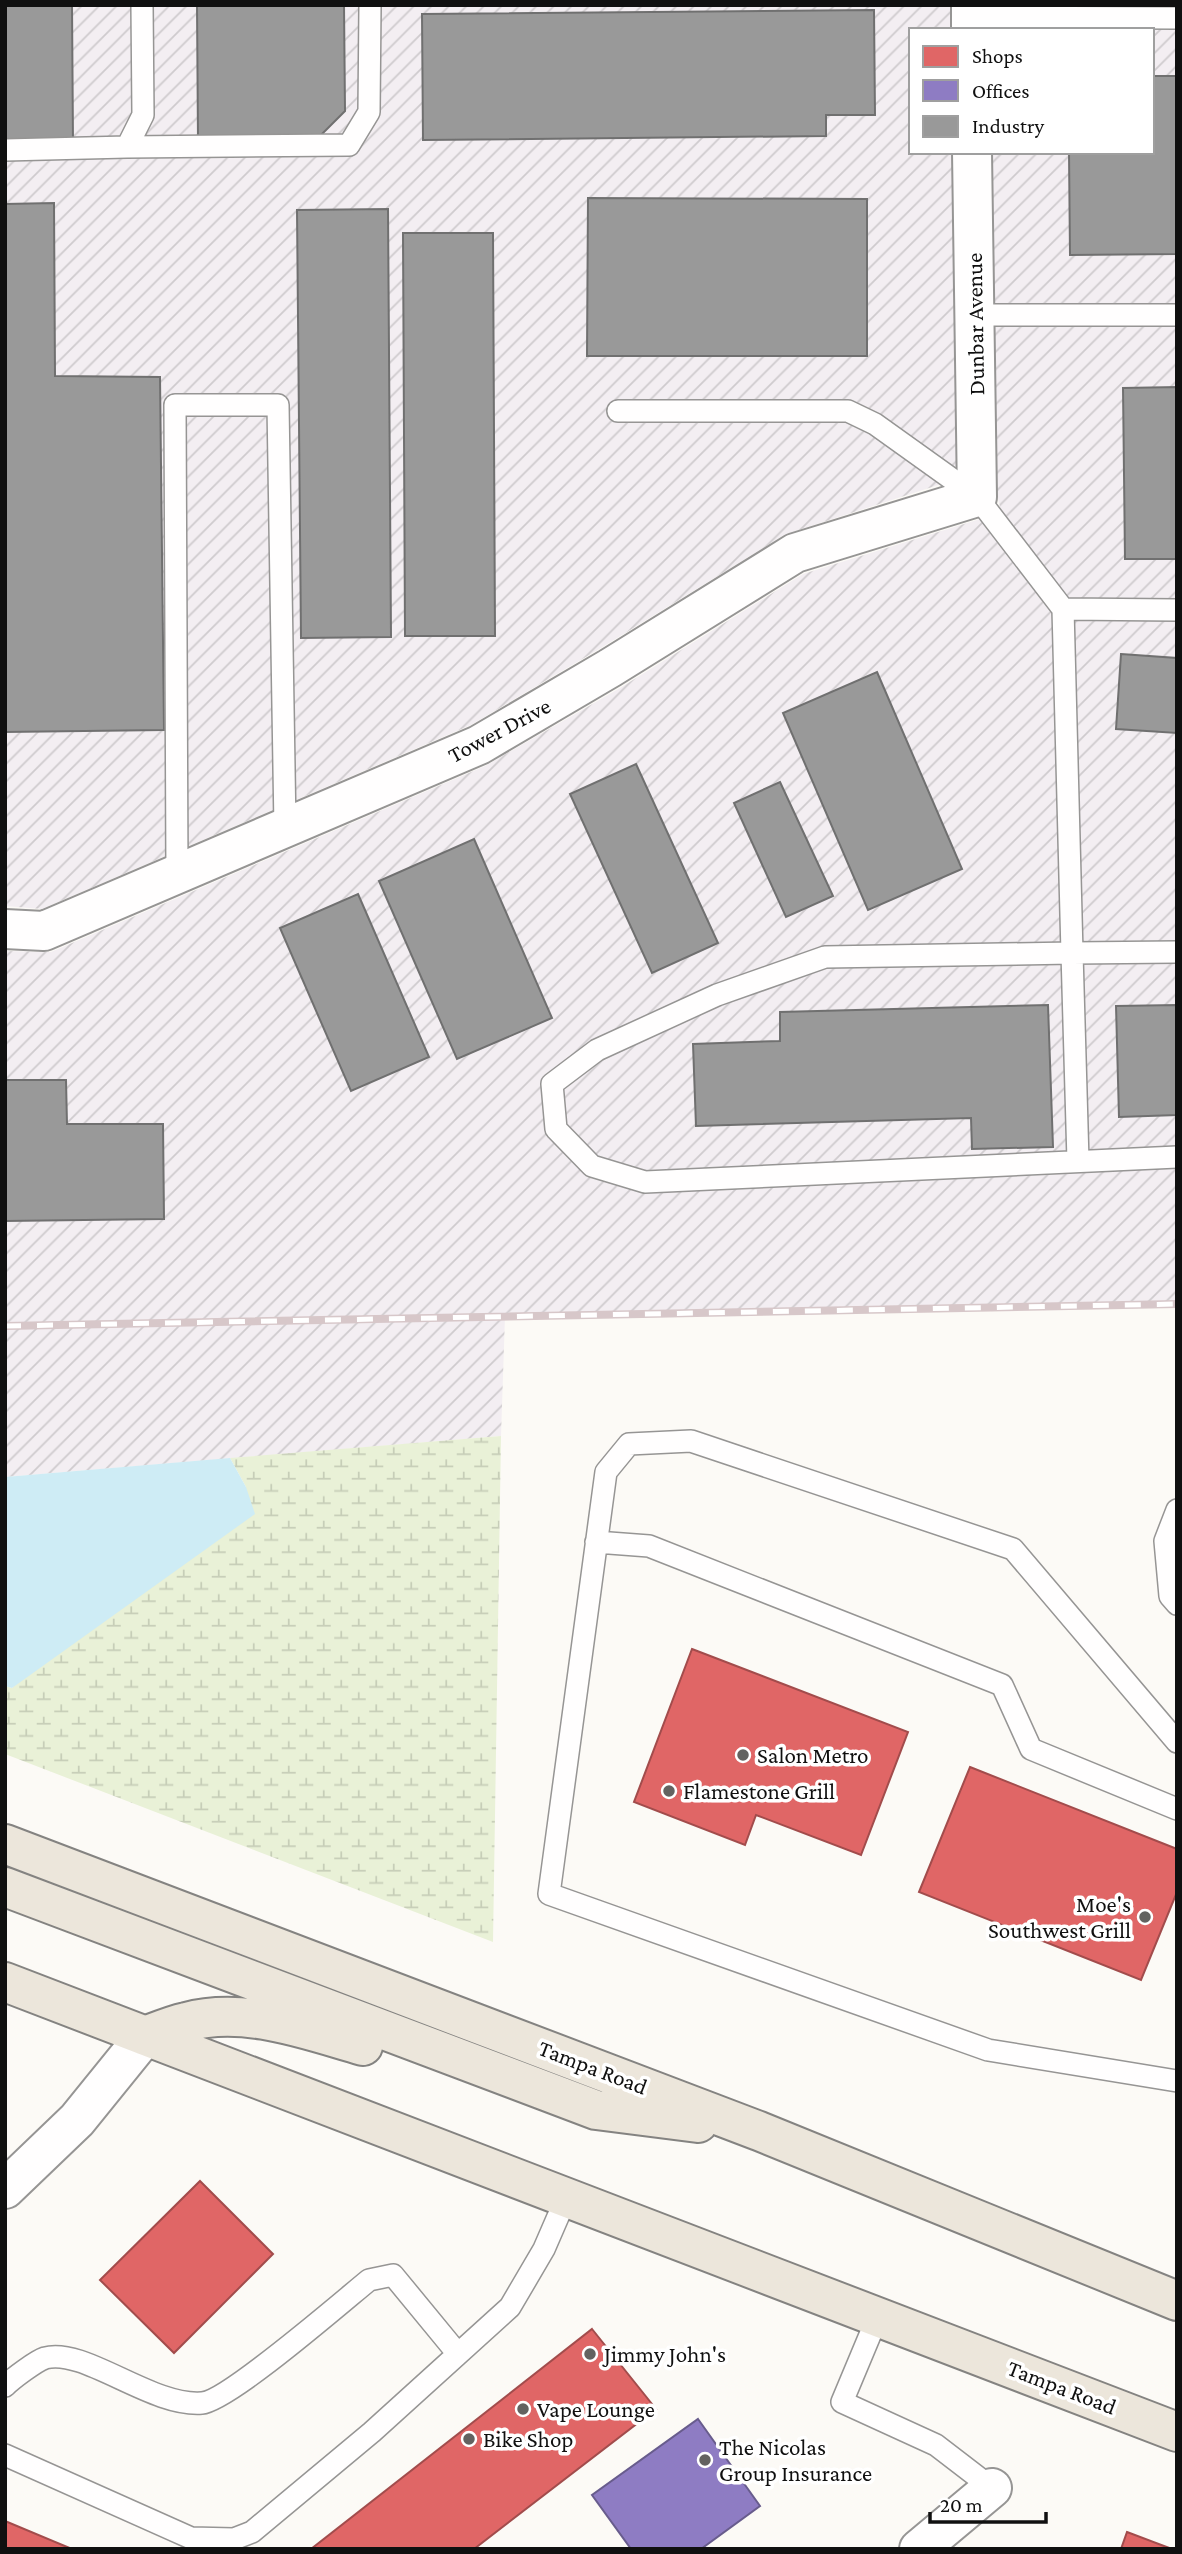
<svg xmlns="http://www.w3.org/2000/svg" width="1182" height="2554" viewBox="0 0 1182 2554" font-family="'Crimson Pro',serif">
<defs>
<pattern id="industrial-furrows" width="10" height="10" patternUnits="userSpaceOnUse" patternTransform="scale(1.75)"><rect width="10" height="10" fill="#f3eef2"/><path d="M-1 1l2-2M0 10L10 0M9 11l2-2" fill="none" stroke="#cfcbce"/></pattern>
<pattern id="wetland-marsh" width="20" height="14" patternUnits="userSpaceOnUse" patternTransform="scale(1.75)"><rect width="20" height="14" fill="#e9f1d7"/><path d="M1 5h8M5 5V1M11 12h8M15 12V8" fill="none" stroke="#c7ceb8"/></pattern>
</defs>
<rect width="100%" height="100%" fill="#fcfaf6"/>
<!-- industrial -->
<path fill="url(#industrial-furrows)" d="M5,5H951V30H911V152H953L957,479L786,534L601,648L471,725L42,909L5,906Z
M990,5H1177V1306L505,1316L501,1436L5,1477V951L51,952L485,766L620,688L803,574L980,519H997L1001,512L997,493L992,152H1152V30H990Z"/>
<!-- wetland -->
<path fill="url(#wetland-marsh)" d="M501,1436L493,1942L5,1754V1686L12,1688L246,1487L230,1458Z"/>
<!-- water -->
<path fill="#ceecf5" d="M230,1458L246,1487L255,1514L12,1688L5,1686V1477Z"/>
<!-- shops -->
<path fill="#e06666" stroke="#a24c4c" stroke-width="2" d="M692,1649L908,1732L861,1855L756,1815L745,1845L634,1802Z
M970,1767L1177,1849V1892L1141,1980L919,1892Z
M200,2181L273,2254L174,2353L100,2280Z
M592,2329L656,2409L474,2549H311Z
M5,2521L72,2549H5Z
M1127,2532L1172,2549H1121Z"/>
<!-- offices -->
<path fill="#8e7cc3" stroke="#685c8d" stroke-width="2" d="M698,2419L760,2506L701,2549H631L592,2495Z"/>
<!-- industry -->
<path fill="#999" stroke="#707070" stroke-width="2" d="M5,5H72L73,142L5,143Z
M197,5H344L345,111L318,138L198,139Z
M874,10L875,115H826V136L423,140L422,14Z
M1152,76H1177V254L1070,255L1069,152H1152Z
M588,198L867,199V356H587Z
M54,203L55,376L160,377L164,730L5,732V204Z
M388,209L391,637L301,638L297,210Z
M403,233H493L495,636H405Z
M1177,387V559H1125L1123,388Z
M1121,654L1177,658V733L1116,729Z
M877,672L962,869L868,910L783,713Z
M636,764L718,943L652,973L570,794Z
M780,782L833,896L786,917L734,803Z
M474,839L552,1018L457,1059L379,881Z
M358,894L429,1057L351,1091L280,928Z
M1048,1005L1053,1147L972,1149L971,1118L696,1126L693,1044L780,1041V1012Z
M1177,1005V1115L1119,1117L1116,1006Z
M5,1080H66L67,1124H163L164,1219L5,1221Z"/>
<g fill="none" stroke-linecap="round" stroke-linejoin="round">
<!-- service casing -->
<g stroke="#969594" stroke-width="24">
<path id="service" d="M971,17L1177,18
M127,147L349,145L369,112L370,5
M5,150L127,147L143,115L142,5
M975,315H1177
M618,411H848L875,424L977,497L1063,609
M1177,610L1063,609L1072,953L1177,952
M177,874L175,405H278L285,828
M1078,1161L1072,953L825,957L717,995L597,1050L552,1084L556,1129L592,1166L645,1182L1177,1157
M1177,1510L1165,1541L1170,1596L1177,1604
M596,1542L649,1546L1002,1685L1031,1749L1177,1809
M1177,1742L1013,1549L691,1441L629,1444L606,1472L549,1894L988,2050L1177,2081
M878,2316L842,2402L936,2445L992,2488
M5,2386C12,2379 36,2361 45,2358C84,2347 151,2407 202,2403C228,2401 342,2302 369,2280L393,2275L458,2354
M5,2455L191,2538L234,2539L252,2532L372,2432L510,2307L544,2249L567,2196"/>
</g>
<!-- minor casing -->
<g stroke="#969594" stroke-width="42">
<path id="minor" d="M971,5V30
M5,929L44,931L479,745L610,668L795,553L977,497L972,152
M5,2189L77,2120L145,2036
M919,2549L992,2488"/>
</g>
<!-- primary casing -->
<g stroke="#848381" stroke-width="42">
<path id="primary" d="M5,1844L759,2131L1177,2301
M5,1887L596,2110L698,2123
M5,1982L1177,2432
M145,2036C158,2031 172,2025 186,2022C245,2006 307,2030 363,2046"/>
</g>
<!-- service -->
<use href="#service" stroke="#fffefe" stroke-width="21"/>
<!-- minor -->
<use href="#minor" stroke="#fffefe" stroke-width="38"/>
<!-- primary -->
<use href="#primary" stroke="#ece6db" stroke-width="38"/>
<!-- rail casing -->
<g stroke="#d7c7c9" stroke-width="8">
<path id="rail" d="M5,1326L1177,1304"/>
</g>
<!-- rail -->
<use href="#rail" stroke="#fff" stroke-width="5" stroke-dasharray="16" stroke-linecap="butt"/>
</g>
<!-- markers -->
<g fill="#636260" stroke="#fff" stroke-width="2.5">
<circle cx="743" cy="1755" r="7"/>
<circle cx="669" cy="1791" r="7"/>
<circle cx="1145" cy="1917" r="7"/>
<circle cx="590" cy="2354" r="7"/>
<circle cx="523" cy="2409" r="7"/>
<circle cx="469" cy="2439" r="7"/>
<circle cx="705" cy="2460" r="7"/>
</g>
<g text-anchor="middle" stroke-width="7" stroke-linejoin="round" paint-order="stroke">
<!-- street labels -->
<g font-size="23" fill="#101010" stroke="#fff">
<text transform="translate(975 324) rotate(-91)" y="8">Dunbar Avenue</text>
<text transform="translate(499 730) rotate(-28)" y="8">Tower Drive</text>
<text transform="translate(593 2067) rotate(21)" y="8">Tampa Road</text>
<text transform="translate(1062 2387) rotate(21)" y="8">Tampa Road</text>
</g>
<!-- poi labels -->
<g font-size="23" fill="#101010" stroke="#fff" text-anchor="start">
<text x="757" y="1763">Salon Metro</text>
<text x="683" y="1799">Flamestone Grill</text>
<text x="1131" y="1912" text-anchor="end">Moe's<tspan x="1131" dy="26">Southwest Grill</tspan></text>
<text x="604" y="2362">Jimmy John's</text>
<text x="537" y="2417">Vape Lounge</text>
<text x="483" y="2447">Bike Shop</text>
<text x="719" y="2455">The Nicolas<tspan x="719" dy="26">Group Insurance</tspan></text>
</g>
</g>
<!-- border -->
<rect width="1182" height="2554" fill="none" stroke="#101010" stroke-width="14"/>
<!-- legend -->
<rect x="909" y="28" width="245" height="126" fill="#ffffff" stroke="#9f9f9f" stroke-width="2"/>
<rect x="923" y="46" width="35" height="21" fill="#e06666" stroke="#9f9f9f" stroke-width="2"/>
<text x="972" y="63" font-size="21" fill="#101010">Shops</text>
<rect x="923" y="80" width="35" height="21" fill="#8e7cc3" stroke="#9f9f9f" stroke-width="2"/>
<text x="972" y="98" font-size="21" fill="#101010">Offices</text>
<rect x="923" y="116" width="35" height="21" fill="#999999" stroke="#9f9f9f" stroke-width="2"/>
<text x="972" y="133" font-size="21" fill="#101010">Industry</text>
<!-- scale -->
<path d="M930 2512v10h116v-10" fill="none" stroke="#101010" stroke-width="3.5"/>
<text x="940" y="2512" font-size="21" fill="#101010" stroke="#ffffff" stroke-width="5" paint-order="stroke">20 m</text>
</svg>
